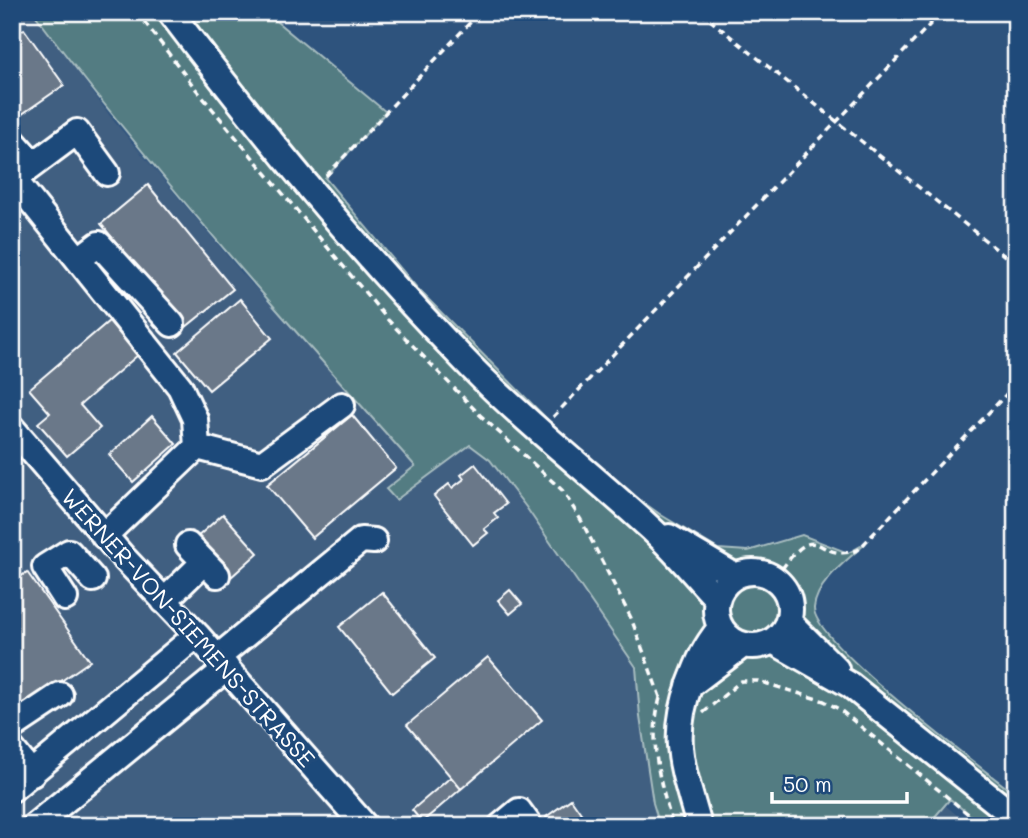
<svg xmlns="http://www.w3.org/2000/svg" width="1028" height="838" viewBox="0 0 1028 838" font-family="Mali,sans-serif">
<rect width="100%" height="100%" fill="#2e537d"/>
<filter id="ink" filterUnits="userSpaceOnUse"><feTurbulence type="fractalNoise" baseFrequency=".0143" numOctaves="2"/><feDisplacementMap in="SourceGraphic" scale="14" xChannelSelector="R" yChannelSelector="G"/><feConvolveMatrix kernelMatrix="1 2 1 2 8 2 1 2 1" color-interpolation-filters="sRGB"/></filter>
<g filter="url(#ink)">
<!-- built -->
<path fill="#405e81" d="M12,12H33L114,121L241,272L415,466L386,488L395,500L470,444L490,460L526,507L636,667L640,717L653,803L660,826H12Z
M945,805L970,826H927Z"/>
<!-- green -->
<path fill="#527b82" stroke="#a8bdc0" stroke-width="2" d="M33,12H265L386,112L325,178L417,288L549,421L622,487L661,515L718,549L748,551L802,535L848,553L866,543C848,560 816,582 814,608C812,641 983,769 1016,795V826H983L950,799L927,826H660L653,803L640,717L636,667L526,507L490,460L470,445L396,500L386,489L415,466C283,318 152,171 33,12Z"/>
<!-- building -->
<path fill="#6a7889" stroke="#fff" stroke-width="2" d="M12,25L18,33L24,29L64,85L12,121Z
M148,185L233,289L186,327L101,224Z
M240,299L272,338L209,390L177,352Z
M109,321L138,355L80,405L100,428L67,456L38,423L50,413L29,389Z
M352,415L396,468L312,538L267,485Z
M152,416L176,444L133,482L109,455Z
M475,464L506,504L494,513L498,518L484,529L488,533L473,545L434,496L449,484L452,488L464,479L461,475Z
M223,514L258,553L230,578L196,538Z
M27,572L90,661L12,715V583Z
M510,590L522,604L510,614L498,600Z
M382,592L435,658L392,693L339,627Z
M488,657L542,720L461,789L407,725Z
M451,777L461,789L422,822L412,810Z
M571,799L590,826H552L546,817Z"/>
<g fill="none" stroke-linecap="round" stroke-linejoin="round">
<!-- minor casing -->
<g stroke="#fff" stroke-width="30">
<path id="minor" d="M170,12C263,135 363,257 471,367C527,424 589,472 648,526C673,548 694,575 717,599
M12,140L33,164
M12,177L180,387L195,419L197,447L104,536
M14,179L77,132L107,173
M79,259L99,244L172,324
M12,428L123,557L197,635L365,826
M197,447L262,464L342,405
M669,537L735,576
M188,545L217,575
M716 609a37 37 0 1 1 74 0a37 37 0 1 1-74 0Z
M65,598L45,567L69,552L93,579
M164,601L204,562
M788,621L836,669
M773,641L850,685L1016,818
M217,658L361,540L374,541
M689,686L743,645
M12,727L60,695
M12,749L32,774
M12,789L197,635
M34,826L227,668
M501,826L519,811L530,826
M699,826C684,770 669,741 690,684C699,660 704,648 720,628"/>
</g>
<!-- path -->
<path stroke="#fff" stroke-width="3.5" stroke-dasharray="7 5" stroke-linecap="butt" d="M137,12L195,88L388,320L480,415L562,490L581,520L631,618L660,697L664,701
M700,12L1016,265
M326,176L480,12
M553,417L942,12
M775,579C821,510 813,565 858,550L1016,384
M660,698C648,743 660,783 673,826
M703,713L741,681H758L824,701L839,709L983,826"/>
<!-- minor -->
<use href="#minor" stroke="#1f4a7a" stroke-width="24"/>
</g>
</g>
<g text-anchor="middle" stroke-width="7" stroke-linejoin="round" paint-order="stroke">
<!-- street labels -->
<g font-size="23" fill="#fff" stroke="#1f4a7a">
<text transform="translate(188 628) rotate(48)" y="8">WERNER-VON-SIEMENS-STRASSE</text>
</g>
</g>
<!-- margin -->
<rect width="1028" height="838" fill="none" stroke="#1f4a7a" stroke-width="42"/>
<rect x="21" y="21" width="986" height="796" fill="none" stroke="#fff" stroke-width="2.5" filter="url(#ink)"/>
<!-- scale -->
<path d="M772 792v10h135v-10" fill="none" stroke="#ffffff" stroke-width="3.5"/>
<text x="783" y="792" font-size="21" fill="#ffffff" stroke="#1f4a7a" stroke-width="5" paint-order="stroke">50 m</text>
</svg>
